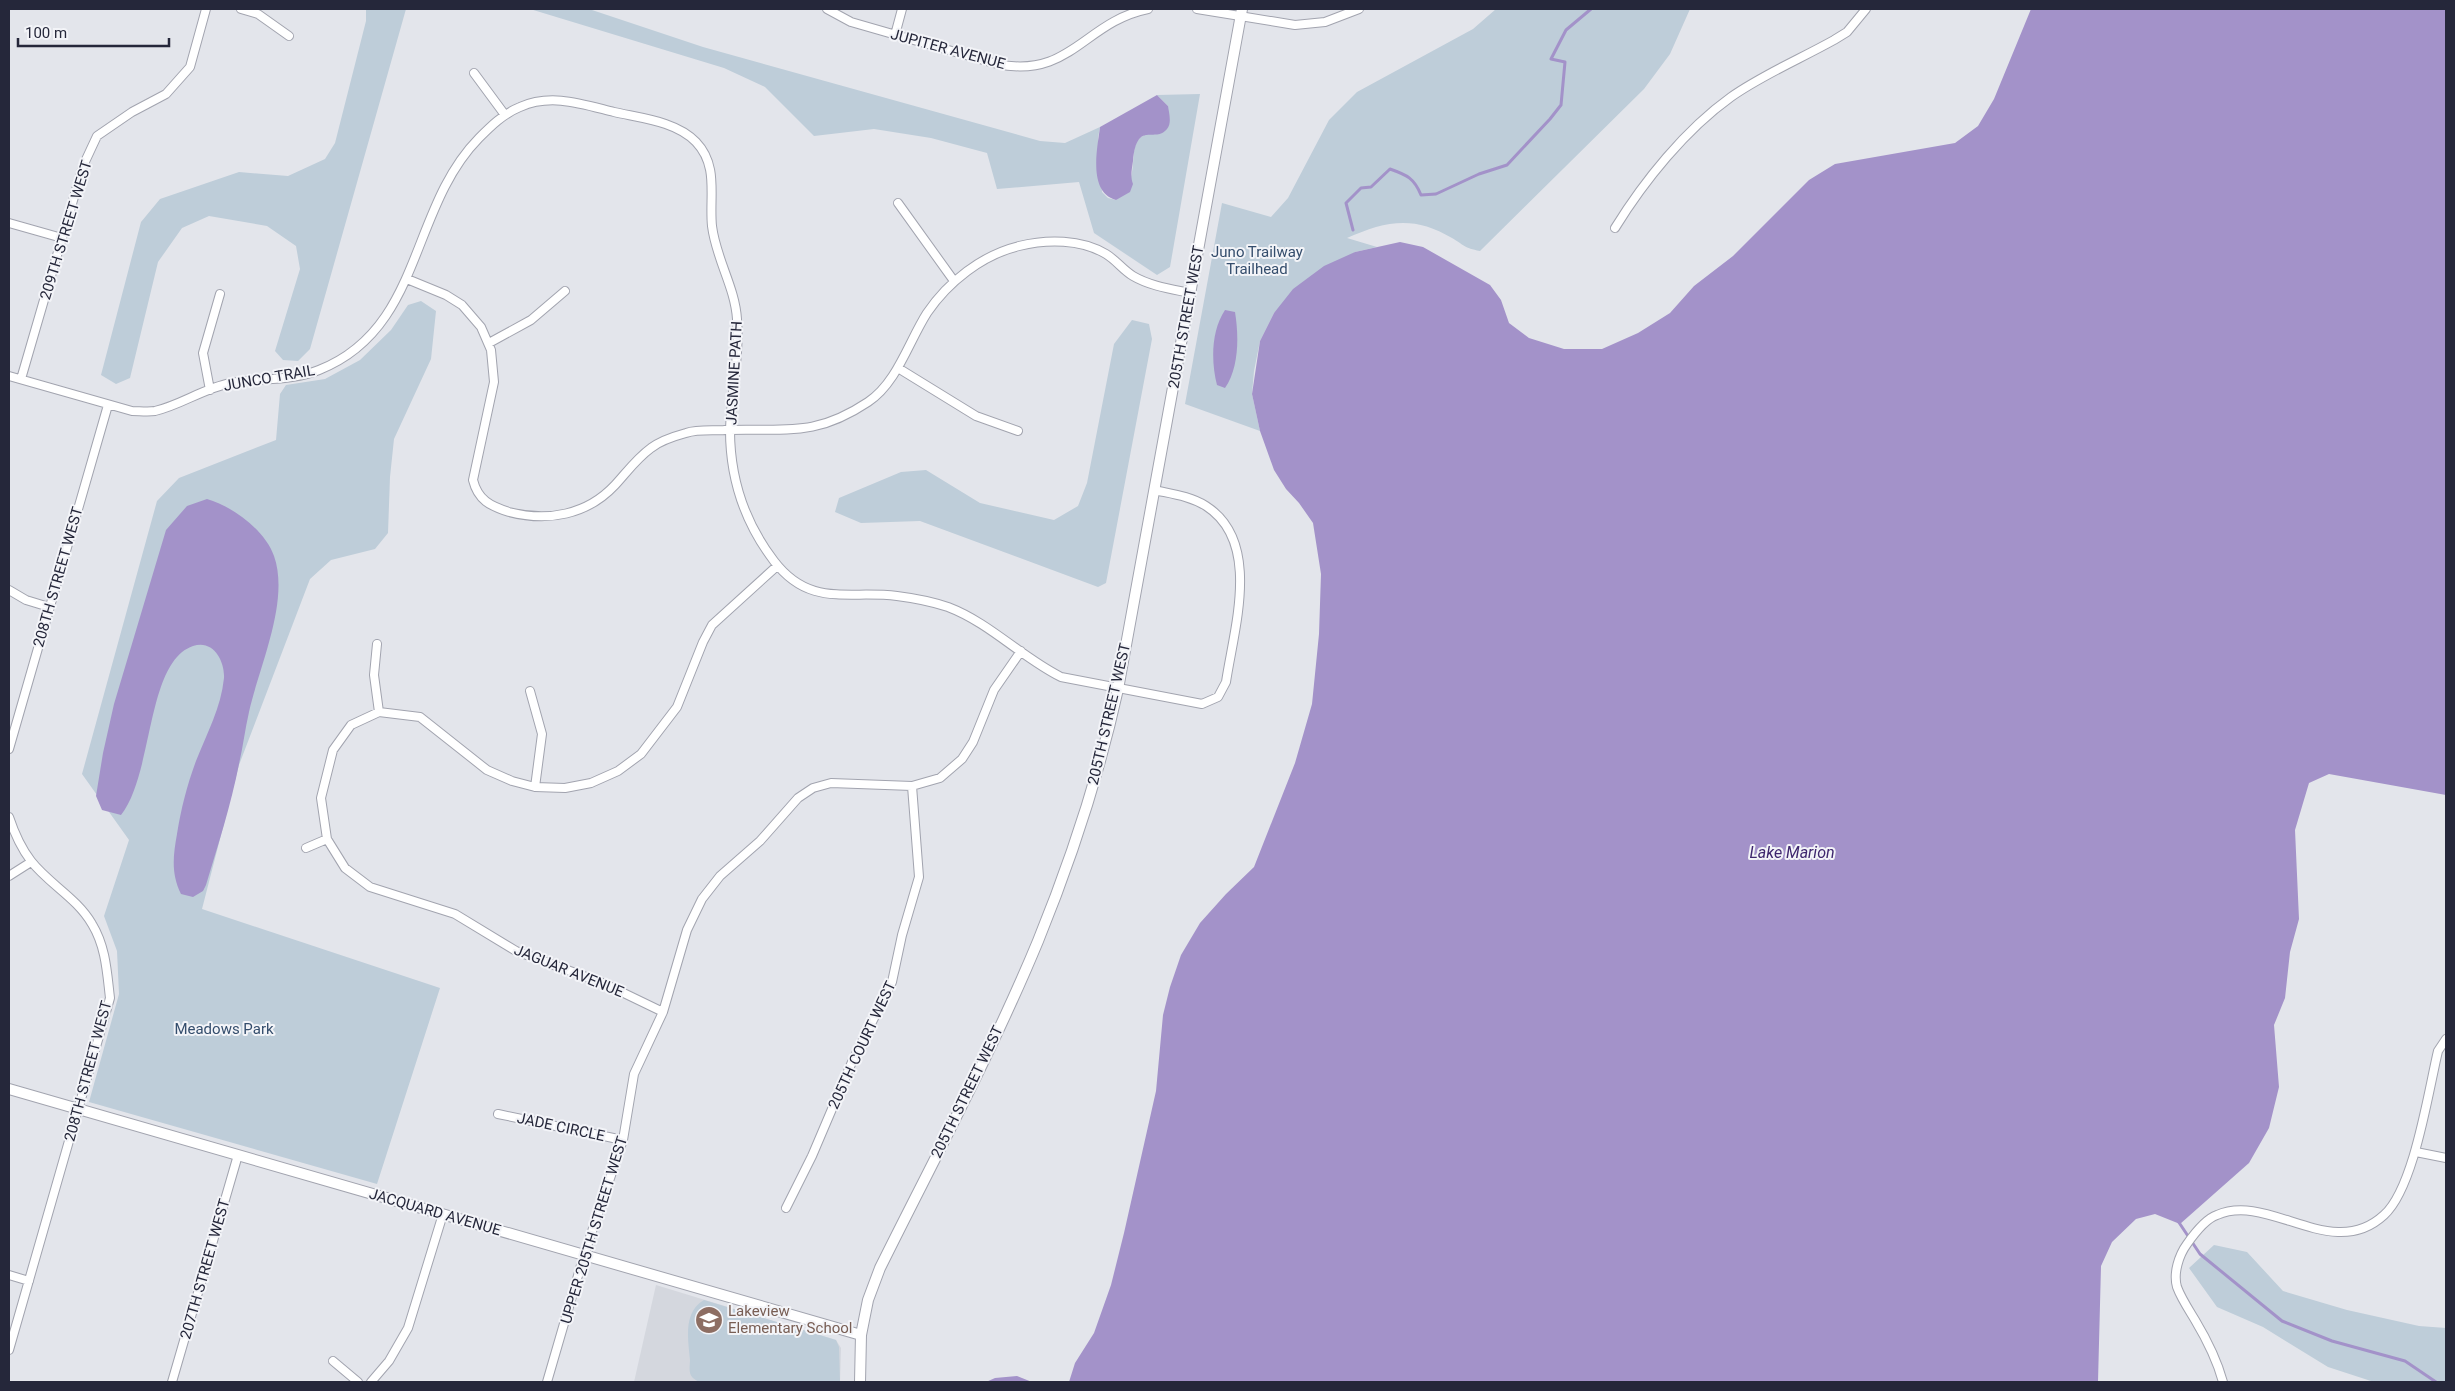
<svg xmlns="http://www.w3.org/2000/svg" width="2455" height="1391" viewBox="0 0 2455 1391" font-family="Roboto,sans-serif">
<rect width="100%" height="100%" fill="#e3e5eb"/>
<!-- built -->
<path fill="#d4d7de" d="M656,1285L836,1340L841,1348L840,1382H634Z"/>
<!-- green -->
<path fill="#becdd9" d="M366,9H406L310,349L298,361L283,360L275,351L300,269L296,246L267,226L209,216L182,228L158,262L130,378L116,384L101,375L141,222L160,199L239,172L288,176L325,159L335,143L366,21Z
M530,9H589L703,47L1040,141L1065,143L1100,127L1098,138L1102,192L1108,198L1116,200C1121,193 1129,185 1131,177C1137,155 1126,131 1161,133L1168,106L1157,95L1200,94L1170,267L1157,275L1094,233L1079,182L997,189L987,153L931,138L874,129L814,136L765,87L724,68Z
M1496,9H1690L1670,54L1644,89L1480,251C1464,248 1464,245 1452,238C1414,215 1385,221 1347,238L1377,247L1355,252L1274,313L1260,341L1254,371L1252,394L1260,431L1185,404L1222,203L1271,217L1288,198L1329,120L1357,92L1473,29Z
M421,301L436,311L431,359L394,439L390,477L388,533L375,549L331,560L310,579L239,765L202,909L440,988L377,1184L89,1102L119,994L117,951L104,916L129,840L82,774L157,501L179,478L276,440L280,394L286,385L325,379L360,360L391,330L408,305Z
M1132,320L1149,324L1152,339L1106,583L1098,587L920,521L861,523L835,512L839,498L901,472L926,470L980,503L1054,520L1078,506L1087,483L1114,344Z
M2214,1245L2247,1252L2283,1291L2347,1310L2419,1326L2446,1328V1382H2374L2328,1367L2263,1327L2217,1307L2189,1268Z
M704,1300L836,1340L839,1347L840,1382H700C698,1381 695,1380 693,1378C688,1374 690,1365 690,1360C688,1339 683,1312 704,1300Z"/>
<!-- water -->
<path fill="#a392c9" d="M2031,9H2446V795L2329,774L2309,783L2295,830L2299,919L2290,952L2285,998L2274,1025L2279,1087L2269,1128L2249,1163L2180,1224L2155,1214L2136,1219L2112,1242L2101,1266L2098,1382H1069L1075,1363L1094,1333L1111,1285L1124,1233L1156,1091L1163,1015L1170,987L1181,955L1200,923L1226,894L1254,867L1295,763L1312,704L1319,634L1321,574L1313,523L1299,503L1286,489L1274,470L1260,431L1252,394L1260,341L1274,313L1293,289L1324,266L1355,252L1400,242L1423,247L1490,285L1501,300L1509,323L1529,338L1564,349H1602L1638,333L1670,313L1694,286L1733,256L1809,180L1835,164L1955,143L1978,126L1994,99Z
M1157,95L1168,106C1169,113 1172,123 1167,129C1155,144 1137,119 1133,161C1132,169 1130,176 1133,184L1130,192L1116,200C1088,192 1097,150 1100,127Z
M1225,310L1235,312C1239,336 1239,368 1225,388L1217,385C1211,362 1211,331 1225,310Z
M207,499C232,506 265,530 274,556C290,601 259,667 249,712C245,729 243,747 239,764C231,805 218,845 206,885L203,891L193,897L181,894C171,874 173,856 177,834C181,809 187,785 196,761C207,733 221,708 224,678C225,661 213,639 193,646C146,662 154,773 121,815L102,810L96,796L103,753L114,704L166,530L187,506Z
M1017,1376L1032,1382H986L995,1378Z"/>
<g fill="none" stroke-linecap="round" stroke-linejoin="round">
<!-- stream -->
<path stroke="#a392c9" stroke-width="3" d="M1353,230L1346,203L1361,188L1371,187L1390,169C1407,175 1414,178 1421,195L1436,194L1479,174L1507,165L1550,119L1561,105L1565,62L1551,59L1566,30L1591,9
M2178,1221L2200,1254L2282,1321L2332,1341L2405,1361L2436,1382"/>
<!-- minor casing -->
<g stroke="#a2a4af" stroke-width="10">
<path id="minor" d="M241,9L258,14L289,36
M827,9L851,22L997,64C1071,79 1084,22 1148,9
M1197,9L1295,25L1325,22L1359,9
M895,35L902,9
M474,73L505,115
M898,203L954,281
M9,223L62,238
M1615,228C1644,181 1685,130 1731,97C1762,75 1800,59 1834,40L1847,32L1866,9
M407,279L446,295L462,305L481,327L491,350L494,382L473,480C478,500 490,506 509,512C548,522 587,515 615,485C627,472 636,459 651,448C660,441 675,436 686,433C698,429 713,431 725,430C785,428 814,438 868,402C897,383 909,341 927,313C948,282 982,255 1019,246C1047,239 1081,239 1106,254C1116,260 1123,270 1133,276C1150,286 1171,289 1190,293
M489,343L531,320L565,291
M898,368L976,416L1018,431
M9,376L132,411C139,411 148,412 155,411C181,405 204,388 231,383C260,378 292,381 319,370C423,329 409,209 479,138C491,126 503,114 520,107C551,93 582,104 614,112C640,118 676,121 696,142C719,166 709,197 712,226C716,259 735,287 737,319C740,356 731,393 730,430C730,478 745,523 774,561C810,608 848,590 897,596C913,598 933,602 948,607C990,623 1021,657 1061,677L1202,704L1218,697L1226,682C1234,628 1262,542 1206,506C1190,496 1172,494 1154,490
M21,379L83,166L97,136L132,112L166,94L190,67L206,9
M210,390L203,353L220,294
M9,590L26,600L49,607
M377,644L374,675L379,712
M530,691L542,734L535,787
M9,749L108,405
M9,817C14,832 21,848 31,861C49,884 77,898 92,924C106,947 107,973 110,998L9,1350
M306,848L327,839
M9,876L31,862
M663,1012L605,984L516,951L455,914L370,887L345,868L327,839L321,798L333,750L351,725L379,712L420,717L487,770L512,781L535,787L565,788L591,783L618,771L641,754L677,707L703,642L712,625L777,566
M498,1114L623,1140
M2416,1152L2446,1158
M786,1208L812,1156L852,1062L892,982L902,935L919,877L912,786
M9,1275L29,1281
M333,1361L358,1382
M172,1382L238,1155
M371,1382L389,1361L408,1328L443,1214
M547,1382L584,1255L623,1140L634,1074L663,1012L687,930L702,899L720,876L760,841L798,798L813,788L831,783L912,786L940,778L962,759L973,742L994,690L1021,651
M2223,1382C2217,1360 2207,1340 2195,1320C2189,1310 2181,1298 2177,1287C2173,1273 2179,1255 2187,1244C2194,1234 2205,1219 2217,1215C2269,1192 2332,1263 2384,1215C2414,1188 2428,1093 2438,1051L2446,1039"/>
</g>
<!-- tertiary casing -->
<g stroke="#a2a4af" stroke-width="12">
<path id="tertiary" d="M9,1089L861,1335
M860,1382L861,1335L868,1300L880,1268C934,1159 992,1052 1038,941C1071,860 1099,775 1118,689L1242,9"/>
</g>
<!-- minor -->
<use href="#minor" stroke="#fff" stroke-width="8"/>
<!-- tertiary -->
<use href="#tertiary" stroke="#fff" stroke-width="10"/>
</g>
<!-- icons -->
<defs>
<g id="school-disc" transform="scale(1.4375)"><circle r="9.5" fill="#8d6e63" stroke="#f3f4f8"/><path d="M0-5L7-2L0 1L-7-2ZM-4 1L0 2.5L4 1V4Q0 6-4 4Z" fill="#fff"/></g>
</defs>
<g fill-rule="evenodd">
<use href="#school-disc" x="709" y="1320"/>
</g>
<g text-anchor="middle" stroke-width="4" stroke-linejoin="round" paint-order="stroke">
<!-- street labels -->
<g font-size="15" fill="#25273a" stroke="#f3f4f8">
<text transform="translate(948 49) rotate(15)" y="5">JUPITER AVENUE</text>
<text transform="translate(66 230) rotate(-73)" y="5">209TH STREET WEST</text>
<text transform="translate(1186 317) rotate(-80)" y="5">205TH STREET WEST</text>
<text transform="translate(734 373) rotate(-87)" y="5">JASMINE PATH</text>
<text transform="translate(269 378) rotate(-10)" y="5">JUNCO TRAIL</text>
<text transform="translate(58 577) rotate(-74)" y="5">208TH STREET WEST</text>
<text transform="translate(1109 714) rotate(-77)" y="5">205TH STREET WEST</text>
<text transform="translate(569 971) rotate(22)" y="5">JAGUAR AVENUE</text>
<text transform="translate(862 1045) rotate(-65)" y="5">205TH COURT WEST</text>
<text transform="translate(88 1071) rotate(-75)" y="5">208TH STREET WEST</text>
<text transform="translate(967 1092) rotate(-64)" y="5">205TH STREET WEST</text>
<text transform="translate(561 1127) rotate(12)" y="5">JADE CIRCLE</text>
<text transform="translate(435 1212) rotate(16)" y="5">JACQUARD AVENUE</text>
<text transform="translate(594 1230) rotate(-73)" y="5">UPPER 205TH STREET WEST</text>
<text transform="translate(205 1269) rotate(-74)" y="5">207TH STREET WEST</text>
</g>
<!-- park labels -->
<g font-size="15" fill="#344d6c" stroke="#f3f4f8">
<text x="1257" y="257">Juno Trailway<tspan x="1257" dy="17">Trailhead</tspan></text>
<text x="224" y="1034">Meadows Park</text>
</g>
<!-- education labels -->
<g font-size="15" fill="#785e54" stroke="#f3f4f8" text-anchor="start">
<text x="728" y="1316">Lakeview<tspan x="728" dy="17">Elementary School</tspan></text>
</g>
<!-- water labels -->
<g font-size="16" font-style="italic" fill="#3e266e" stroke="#f3f4f8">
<text x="1792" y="858">Lake Marion</text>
</g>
</g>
<!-- border -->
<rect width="2455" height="1391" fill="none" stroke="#25273a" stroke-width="20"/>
<!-- scale -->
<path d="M18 38v8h151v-8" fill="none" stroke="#25273a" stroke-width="2.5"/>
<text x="25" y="38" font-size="15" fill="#25273a" stroke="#f3f4f8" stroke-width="4" paint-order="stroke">100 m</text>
</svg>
